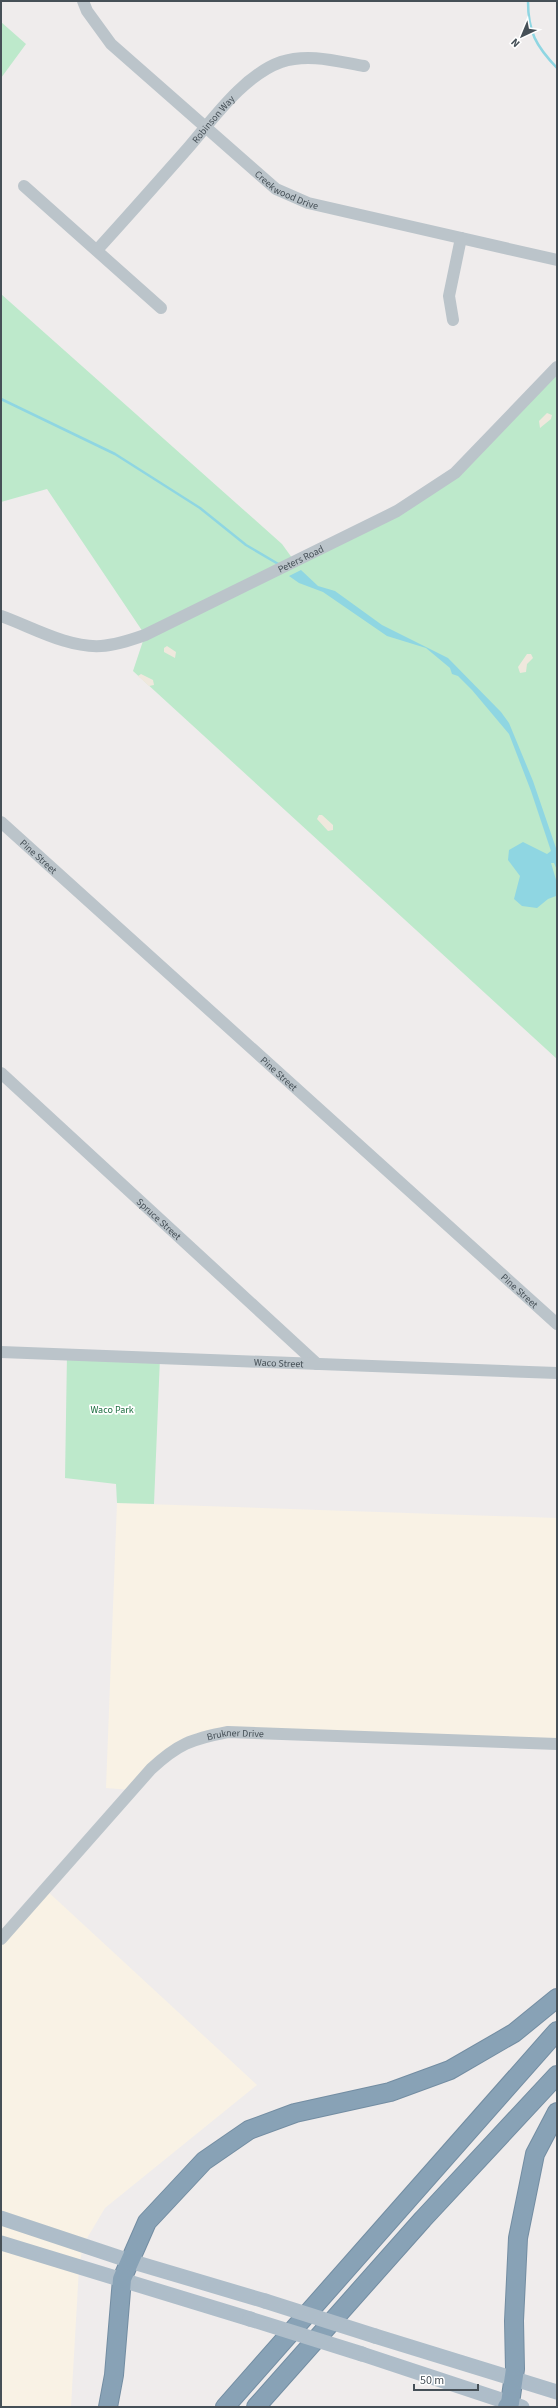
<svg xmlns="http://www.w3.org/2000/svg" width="558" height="2408" viewBox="0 0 558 2408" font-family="'Source Sans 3',sans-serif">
<rect width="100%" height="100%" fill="#efecec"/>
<!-- commercial -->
<path fill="#f9f2e5" d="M117,1503L557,1518V1744L298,1736L196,1738L131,1790L106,1788Z
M45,1889L257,2085L105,2208L83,2245L79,2268L71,2407H1V1939Z"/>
<!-- green -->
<path fill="#bde9cb" d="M1,22L26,44L1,78Z
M1,294L282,544L295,562L455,473L557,367V1059L133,671L145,635L47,489L1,502Z
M67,1354L160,1357L154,1504L117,1503L116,1484L65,1478Z"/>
<!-- sand -->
<path fill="#efe8dd" d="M547,413L552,415L551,419L540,428L539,421Z
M167,646L176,652L175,658L164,652V648Z
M527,654H531L533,658L527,664L526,672L520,673L518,667Z
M141,674L153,680L154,685L149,686L138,676Z
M319,815H322L333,825V830L328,831L317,819Z"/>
<!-- water -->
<path fill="#8fd6e2" d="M301,570L318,586L335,591L382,625L448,658L501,712L509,723L533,781L557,851V870L554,863H551L557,883L556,896L548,899L537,908L522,906L514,899L520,876L508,860L509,850L523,842L547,854L551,851L531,791L509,734L472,690L458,676L452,674L450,668L426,648L387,636L323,592L299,583L289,576Z"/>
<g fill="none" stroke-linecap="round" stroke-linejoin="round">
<!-- stream -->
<path stroke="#8fd6e2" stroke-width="2.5" d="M528,1C528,32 536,46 557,68
M1,399L115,454L200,508L246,545L280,565"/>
<!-- highway casing -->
<g stroke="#738da2" stroke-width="20">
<path id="highway" d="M108,2407L114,2375L122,2279L147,2222L204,2161L249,2130L295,2113L390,2092L450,2070L514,2033L557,1998
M225,2407L557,2031
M256,2407L423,2219L557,2075
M507,2407L510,2403L515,2369L514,2321L518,2238L535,2154L557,2112"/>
</g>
<!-- minor -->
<g stroke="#bbc4ca" stroke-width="12">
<path id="s1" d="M83,1L87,11L111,44L276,189L308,203L557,260"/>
<path d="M24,186L161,308"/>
<path id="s2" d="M97,250C128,216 158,182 188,148C213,119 244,75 281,62C308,53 336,61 364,66"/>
<path d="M453,320L449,296L461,238"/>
<path id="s3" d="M1,616C32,627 67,648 101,646C116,645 131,640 145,635L397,511L455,473L557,367"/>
<path id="s4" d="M1,822L557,1324"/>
<path id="s5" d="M1,1073L317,1364"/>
<path id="s6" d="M1,1352L557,1373"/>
<path id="s7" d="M1,1939L151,1769C178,1744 191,1739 228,1732L557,1744"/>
</g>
<!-- major -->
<path stroke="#aebdc9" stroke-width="15" d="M1,2218L130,2261L265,2301
M1,2243L250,2319
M375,2336L557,2392
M362,2354L522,2407"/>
<!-- highway -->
<use href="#highway" stroke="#88a2b6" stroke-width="18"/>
<!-- major-bridge -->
<path stroke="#aebdc9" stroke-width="15" d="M265,2301L375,2336
M250,2319L362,2354"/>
</g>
<g text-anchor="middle" stroke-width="3.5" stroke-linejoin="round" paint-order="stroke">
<!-- street labels -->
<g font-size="10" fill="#465057" stroke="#fff">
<text dy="4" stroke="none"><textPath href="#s2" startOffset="175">Robinson Way</textPath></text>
<text dy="4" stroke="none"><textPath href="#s1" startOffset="281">Creekwood Drive</textPath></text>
<text dy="4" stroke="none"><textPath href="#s3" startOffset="324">Peters Road</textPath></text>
<text dy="4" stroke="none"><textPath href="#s4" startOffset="51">Pine Street</textPath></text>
<text dy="4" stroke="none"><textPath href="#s4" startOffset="375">Pine Street</textPath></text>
<text dy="4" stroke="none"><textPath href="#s5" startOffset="215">Spruce Street</textPath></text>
<text dy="4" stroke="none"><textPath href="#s4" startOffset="699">Pine Street</textPath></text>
<text dy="4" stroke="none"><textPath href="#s6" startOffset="278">Waco Street</textPath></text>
<text dy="4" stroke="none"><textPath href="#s7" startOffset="321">Brukner Drive</textPath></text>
</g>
<!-- park labels -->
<g font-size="10" fill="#1f7042" stroke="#fff">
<text x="112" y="1413">Waco Park</text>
</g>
</g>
<!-- border -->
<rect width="558" height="2408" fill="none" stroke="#465057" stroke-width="4"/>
<!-- north arrow -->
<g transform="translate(522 36) rotate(224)" stroke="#ffffff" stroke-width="3" paint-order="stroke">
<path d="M0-3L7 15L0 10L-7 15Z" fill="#465057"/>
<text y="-6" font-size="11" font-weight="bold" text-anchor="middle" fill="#465057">N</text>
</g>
<!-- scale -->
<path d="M414 2384v6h64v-6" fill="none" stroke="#465057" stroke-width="2"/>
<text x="420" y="2384" font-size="12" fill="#465057" stroke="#ffffff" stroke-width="3" paint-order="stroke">50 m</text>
</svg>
